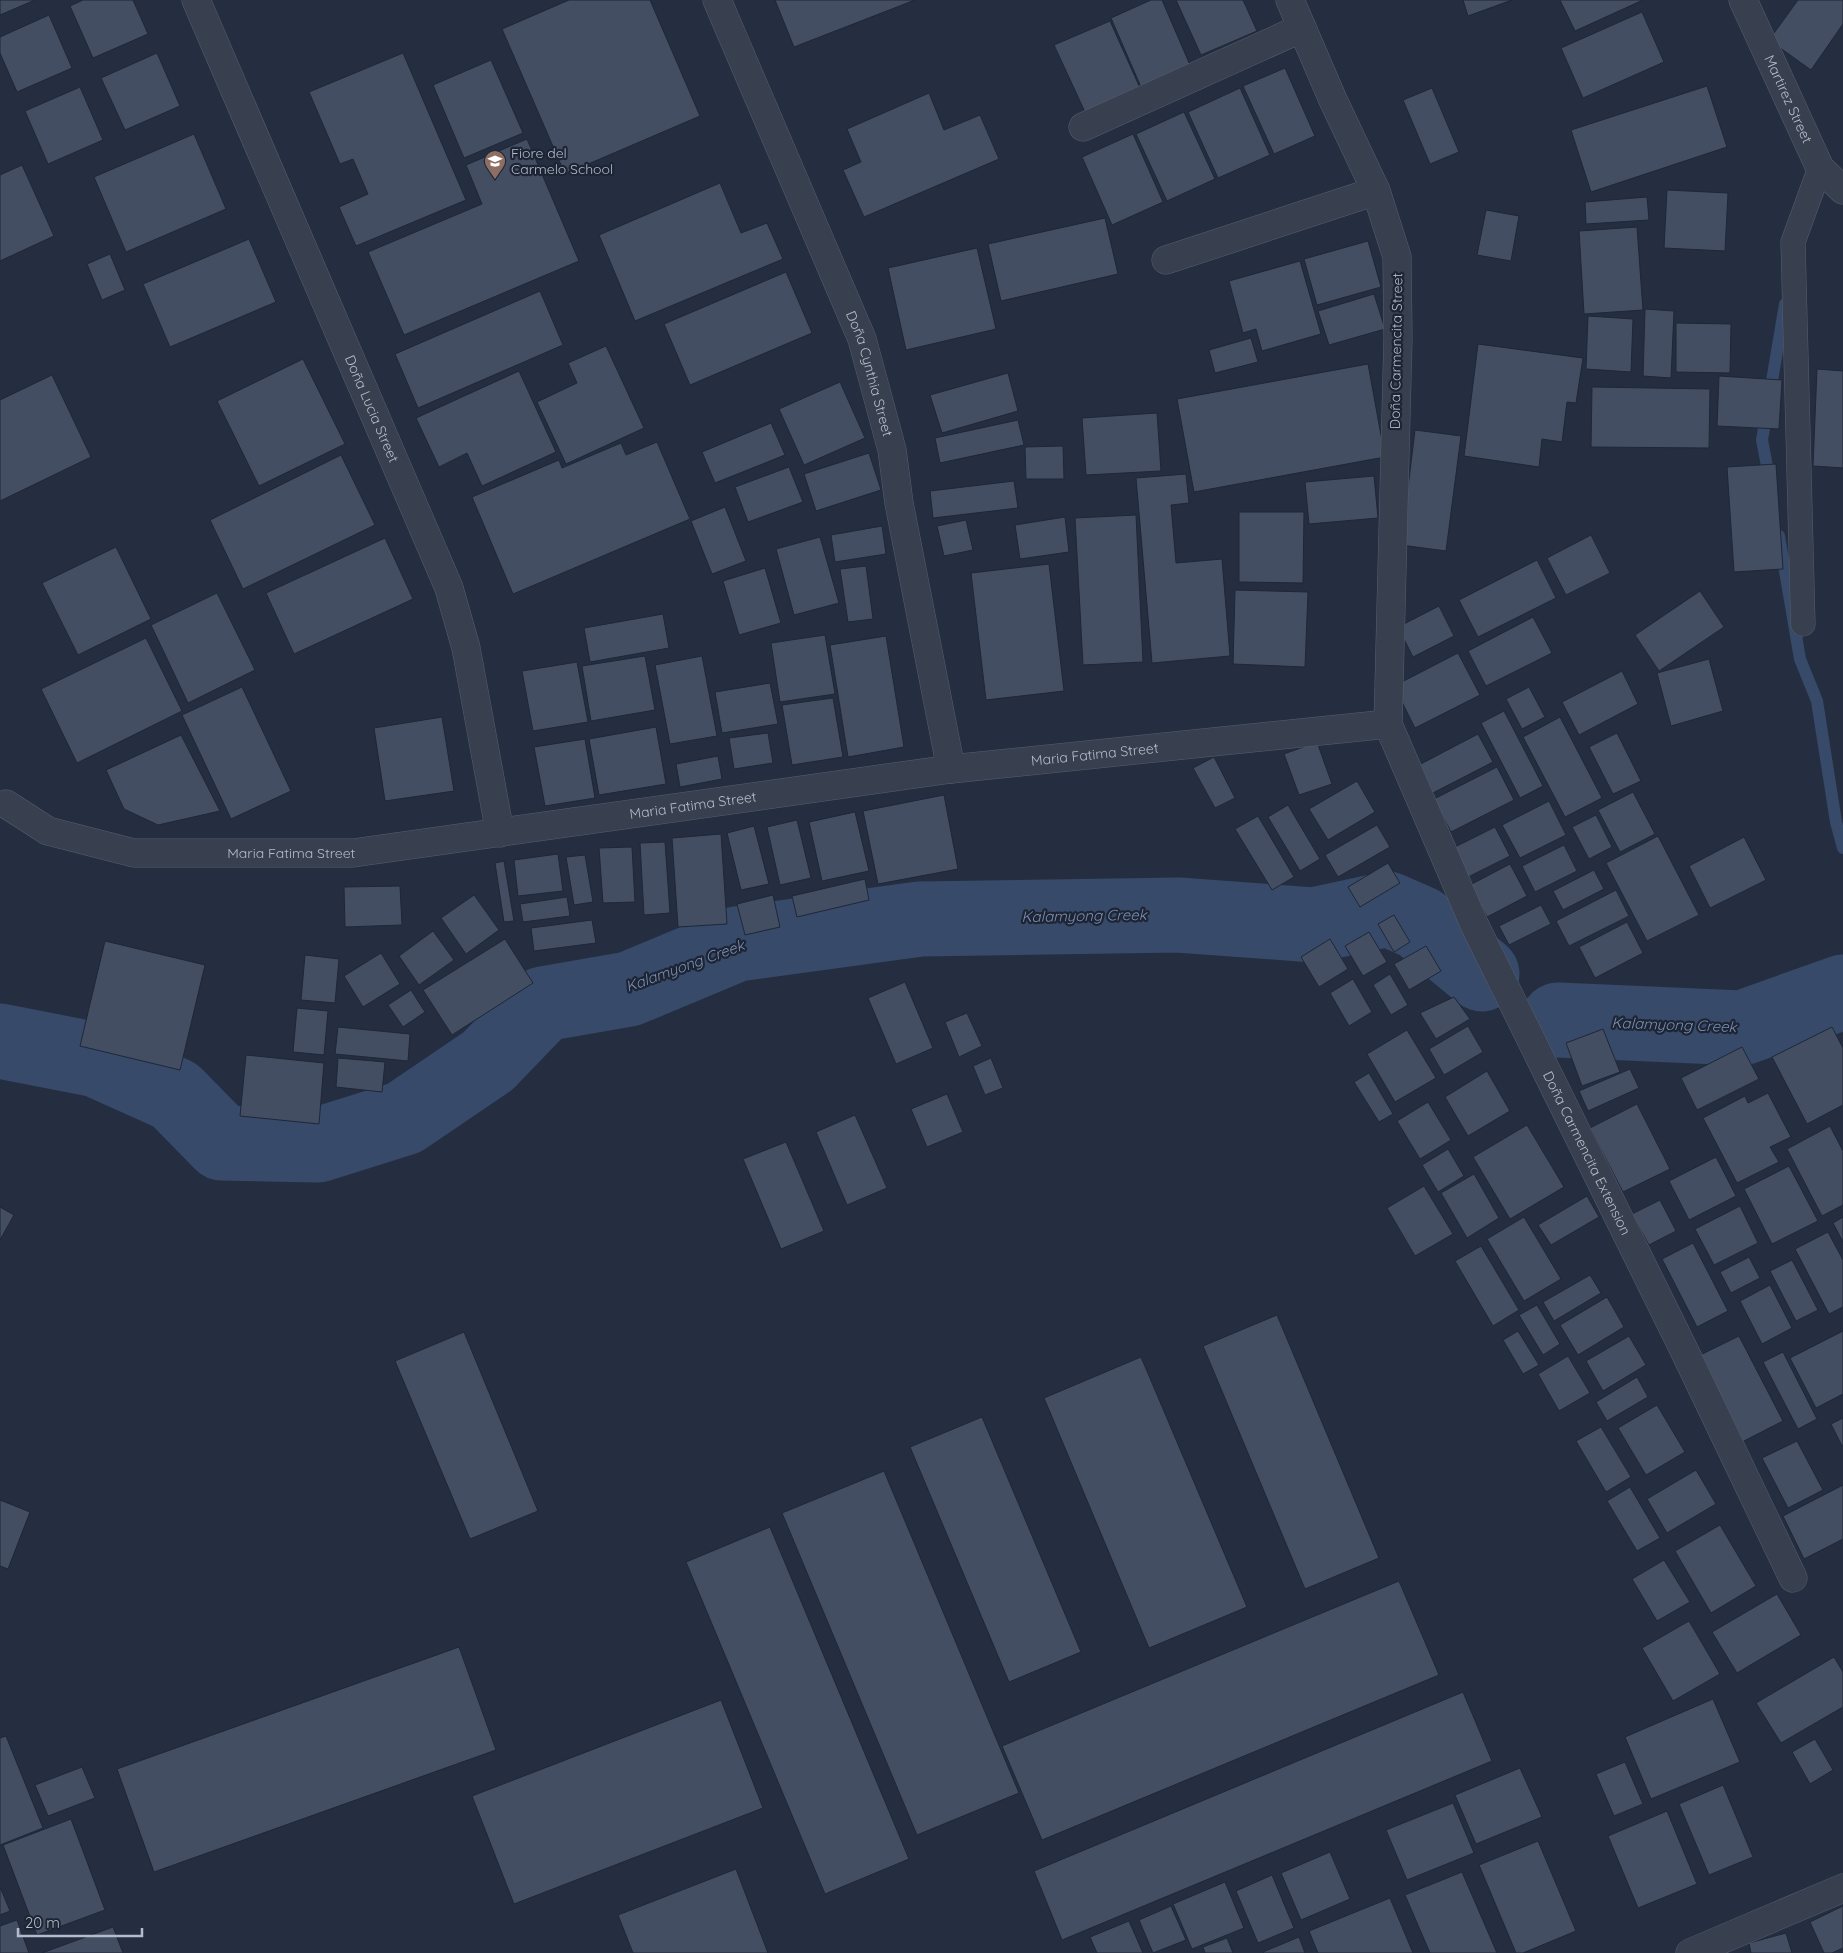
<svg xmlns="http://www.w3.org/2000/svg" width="1843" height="1953" viewBox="0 0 1843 1953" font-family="Quicksand,sans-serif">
<rect width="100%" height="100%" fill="#242e40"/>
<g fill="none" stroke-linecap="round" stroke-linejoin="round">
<!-- stream -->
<path stroke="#384a69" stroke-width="12" d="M1770,482L1762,440L1785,304
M1779,536L1800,659L1817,701L1836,822L1843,848"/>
<!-- river -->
<path stroke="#384a69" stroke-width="75" d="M1558,1020L1742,1028L1843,992
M0,1041L97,1060L175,1095L222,1143L318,1145L404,1118L488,1061L543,1004L629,989L737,944L920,919L1178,915L1314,925L1388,909L1420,923L1482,974"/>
</g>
<!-- building -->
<path fill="#434e62" stroke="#1f2737" d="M0,0H35L0,15Z
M83,0H133L148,34L93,58L70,6Z
M569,0H650L700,116L565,174L502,29Z
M775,0H915L794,47Z
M1151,0H1162L1190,65L1141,87L1111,18Z
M1176,0H1243L1257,31L1201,55Z
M1463,0H1512L1468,16Z
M1560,0H1643L1575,31Z
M1798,0H1843V24L1811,70L1769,40Z
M1642,12L1664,62L1583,98L1561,48Z
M49,15L72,68L17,92L0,53V37Z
M1110,21L1140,88L1085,112L1054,45Z
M157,53L180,106L125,130L101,78Z
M403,53L466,200L356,246L339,207L368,194L353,159L340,164L309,92Z
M491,60L523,133L464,158L433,85Z
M1285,68L1315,136L1274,154L1243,86Z
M1707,86L1727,147L1591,192L1571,130Z
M80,87L103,140L48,164L25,111Z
M1240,88L1270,155L1218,178L1188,112Z
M1432,88L1459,152L1430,164L1403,100Z
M929,93L944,130L980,115L999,159L864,217L843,170L861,162L847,129Z
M1184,112L1215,179L1167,201L1136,134Z
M194,134L226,209L126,252L94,177Z
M1133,134L1163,202L1112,225L1082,157Z
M527,139L579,261L404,335L368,252L482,204L466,165Z
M22,165L54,236L0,261V175Z
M720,183L741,233L767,223L783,259L635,321L599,235Z
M1667,190L1728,193L1725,251L1664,248Z
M1647,197L1649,220L1586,224L1585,202Z
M1486,210L1519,216L1511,261L1477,255Z
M1105,218L1118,274L1001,301L988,244Z
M1637,227L1643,310L1584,314L1579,231Z
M249,239L276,302L170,347L143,284Z
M1368,241L1381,287L1317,305L1304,259Z
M977,248L996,329L906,350L888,268Z
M110,254L125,290L102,300L87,264Z
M1300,261L1321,334L1262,351L1256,329L1243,333L1229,281Z
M786,272L812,333L690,385L664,324Z
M540,291L563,345L418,408L395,354Z
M1374,294L1385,329L1329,345L1318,311Z
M1645,309L1674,311L1671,378L1643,376Z
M1588,316L1633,319L1631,372L1586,369Z
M1676,323L1731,324L1730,373L1676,372Z
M1251,338L1258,362L1215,373L1209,350Z
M1478,344L1583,358L1576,403L1567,402L1562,442L1542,439L1539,467L1464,456Z
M606,346L644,428L566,464L537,402L577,383L568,363Z
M303,359L345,444L259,486L217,401Z
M1368,364L1385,457L1194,492L1177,399Z
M1817,369L1843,371V468L1813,466Z
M519,371L556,452L482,486L467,453L439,467L416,418Z
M1008,373L1018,411L942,433L930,395Z
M52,375L91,457L0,501V400Z
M1719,376L1782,380L1779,429L1717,426Z
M840,382L865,438L804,465L779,409Z
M1592,387L1710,389L1709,448L1591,447Z
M1157,413L1161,471L1086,475L1082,418Z
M1018,420L1024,445L940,463L935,438Z
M771,423L785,455L715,483L702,452Z
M1415,430L1461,436L1446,551L1401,545Z
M657,442L690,519L513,594L472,497L559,460L562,468L621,443L626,455Z
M1063,446L1064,479H1026L1025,447Z
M869,453L881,490L816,511L804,474Z
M341,455L375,525L243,589L210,520Z
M1776,464L1783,569L1734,572L1727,467Z
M789,467L803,502L748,522L735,487Z
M1186,474L1189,503L1171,505L1176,563L1222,559L1230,656L1152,663L1136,478Z
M1374,476L1378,518L1309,524L1305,482Z
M1014,481L1018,508L933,518L930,491Z
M725,507L746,561L712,574L691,521Z
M1239,512H1304L1303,583L1239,582Z
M1136,515L1143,662L1083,665L1075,518Z
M1065,517L1069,552L1020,559L1015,525Z
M966,520L973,550L944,556L937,526Z
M882,526L886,554L835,562L831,535Z
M1591,535L1610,573L1566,595L1547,558Z
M820,537L839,603L794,615L776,549Z
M385,538L413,599L294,654L266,593Z
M116,547L151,619L78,655L42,583Z
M1537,560L1556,598L1478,637L1459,600Z
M1049,564L1064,691L986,700L971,573Z
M866,566L873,619L848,622L840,569Z
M765,568L781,623L739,635L723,581Z
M1235,590L1308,592L1305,667L1233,664Z
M1700,591L1724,627L1659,671L1635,635Z
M217,593L255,670L188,703L151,625Z
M1439,606L1454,636L1413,657L1398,627Z
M663,614L669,648L590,662L584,628Z
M1533,617L1552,653L1486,686L1468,651Z
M825,635L835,694L780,702L771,643Z
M886,636L904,747L848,757L830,645Z
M146,638L182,711L77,763L41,689Z
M1458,653L1480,695L1415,728L1394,686Z
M645,656L655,710L591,721L582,666Z
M702,656L717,736L670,744L655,665Z
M1709,659L1723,711L1671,726L1657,673Z
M577,662L588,722L533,731L522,671Z
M1622,671L1638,704L1579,735L1562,702Z
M770,683L778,724L722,733L715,692Z
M242,687L291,791L231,819L182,715Z
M1529,687L1545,717L1522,729L1506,699Z
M833,698L843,757L792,765L782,705Z
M1504,711L1543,786L1520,798L1481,723Z
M442,717L454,791L385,801L374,728Z
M1560,717L1602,798L1565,817L1523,737Z
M656,727L666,784L599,795L589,739Z
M768,733L773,763L734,769L729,738Z
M1617,733L1641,781L1613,794L1589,747Z
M1478,734L1493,762L1429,795L1415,767Z
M181,735L220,811L158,825L124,809L106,770Z
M585,739L595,798L545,806L534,747Z
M1317,742L1332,784L1299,795L1284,754Z
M718,756L722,779L680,787L676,764Z
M1214,757L1235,798L1215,808L1193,768Z
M1497,767L1514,800L1451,832L1434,799Z
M1357,781L1375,812L1328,840L1309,809Z
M1633,792L1655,834L1620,852L1598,810Z
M944,795L958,869L878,884L863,811Z
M1549,801L1566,835L1520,858L1502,825Z
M1288,805L1320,859L1300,871L1268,817Z
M855,812L869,871L822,881L809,822Z
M1596,815L1612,847L1589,859L1572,827Z
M1258,816L1294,877L1272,890L1235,829Z
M797,820L811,878L780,885L767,827Z
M1377,825L1390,847L1338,877L1325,855Z
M754,826L769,884L741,890L727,833Z
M1495,827L1510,856L1464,879L1449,850Z
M721,834L727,924L678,927L672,838Z
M1658,836L1699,915L1647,941L1606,863Z
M1744,837L1766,880L1710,908L1689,866Z
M665,842L670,913L644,915L640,843Z
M1564,845L1577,871L1535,892L1522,866Z
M632,847L635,902L603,903L599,848Z
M558,854L563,891L518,896L514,860Z
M585,855L593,902L574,905L566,857Z
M504,861L514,921L504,922L495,863Z
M1388,863L1400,883L1360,907L1348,887Z
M1510,864L1527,896L1487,917L1470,885Z
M1594,870L1604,889L1563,910L1553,891Z
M865,879L869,900L797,917L792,896Z
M400,886L402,925L345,927L344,887Z
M1616,890L1629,916L1569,946L1556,921Z
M474,895L499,930L466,954L441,918Z
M773,895L780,927L745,935L737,904Z
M567,897L570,916L523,922L520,904Z
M1541,905L1551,924L1509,945L1499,926Z
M1394,915L1410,942L1394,952L1378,924Z
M592,920L596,943L534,951L531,928Z
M1627,922L1643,953L1595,978L1579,947Z
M433,931L454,960L419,985L399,956Z
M1369,932L1387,962L1363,976L1345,946Z
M505,939L533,983L452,1035L423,990Z
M1330,939L1348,969L1319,987L1301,957Z
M105,941L205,965L180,1070L80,1046Z
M1426,946L1441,971L1409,990L1394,964Z
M381,953L400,984L363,1007L344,976Z
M305,955L339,959L335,1003L301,1000Z
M1390,974L1408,1005L1391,1015L1373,985Z
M1353,979L1372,1012L1349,1026L1330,993Z
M905,982L933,1048L896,1064L868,998Z
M411,990L425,1012L403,1027L388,1005Z
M1454,997L1470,1019L1436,1039L1420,1013Z
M297,1008L328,1011L324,1055L293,1052Z
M967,1013L982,1046L959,1057L945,1022Z
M1468,1026L1483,1052L1444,1075L1429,1049Z
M338,1027L410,1034L408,1061L335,1054Z
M1832,1027L1843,1048V1105L1807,1124L1772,1057Z
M1603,1029L1620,1072L1582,1086L1566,1043Z
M1407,1030L1436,1078L1395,1102L1367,1054Z
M1742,1047L1759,1079L1697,1110L1681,1078Z
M246,1055L324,1063L319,1124L240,1116Z
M338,1058L385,1062L382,1092L336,1087Z
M991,1058L1003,1088L985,1095L973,1066Z
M1630,1069L1639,1088L1588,1111L1579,1091Z
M1487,1071L1510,1111L1468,1136L1445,1097Z
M1369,1073L1393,1114L1379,1122L1354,1082Z
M1768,1093L1791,1137L1770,1147L1779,1162L1737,1183L1703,1118L1745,1096L1748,1103Z
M947,1094L963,1132L927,1147L911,1109Z
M1428,1102L1451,1140L1420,1159L1397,1121Z
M1637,1104L1670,1169L1623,1192L1590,1128Z
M855,1115L887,1188L847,1205L816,1132Z
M1527,1125L1564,1187L1510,1219L1473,1157Z
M1830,1126L1843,1151V1205L1822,1216L1787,1149Z
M786,1142L824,1231L781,1249L743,1159Z
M1448,1149L1464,1176L1438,1192L1422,1165Z
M1716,1157L1736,1196L1689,1220L1669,1181Z
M1789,1166L1818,1221L1772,1244L1744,1189Z
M1474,1174L1499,1218L1467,1238L1441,1193Z
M1424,1186L1453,1234L1415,1256L1387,1208Z
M1587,1196L1599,1217L1551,1245L1538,1225Z
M1660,1200L1676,1231L1649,1245L1632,1214Z
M1740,1206L1758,1243L1714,1265L1695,1229Z
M0,1207L14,1215L0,1240Z
M1524,1217L1561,1279L1524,1301L1487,1239Z
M1843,1217V1242L1833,1223Z
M1828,1232L1843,1260V1307L1829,1314L1795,1249Z
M1693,1243L1728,1311L1697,1327L1662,1259Z
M1481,1246L1519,1310L1493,1326L1455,1261Z
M1749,1257L1760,1278L1731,1293L1720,1272Z
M1792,1260L1818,1310L1796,1321L1770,1271Z
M1590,1275L1601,1293L1554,1321L1543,1302Z
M1770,1285L1792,1328L1762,1344L1740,1301Z
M1607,1297L1624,1327L1578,1355L1560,1325Z
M1537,1305L1560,1344L1543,1355L1519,1315Z
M1277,1315L1379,1558L1305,1589L1203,1346Z
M1518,1331L1539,1365L1523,1374L1503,1340Z
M1843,1331V1394L1816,1408L1790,1358Z
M464,1332L538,1511L470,1539L395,1361Z
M1629,1336L1646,1365L1603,1391L1586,1361Z
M1739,1336L1783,1421L1738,1444L1694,1358Z
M1783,1352L1817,1419L1798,1429L1763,1362Z
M1568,1356L1590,1393L1559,1411L1538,1374Z
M1141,1357L1247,1607L1149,1648L1044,1398Z
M1637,1377L1648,1397L1607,1421L1596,1402Z
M1657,1405L1685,1452L1646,1475L1618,1428Z
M982,1417L1081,1652L1009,1682L910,1447Z
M1843,1418V1448L1831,1424Z
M1601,1427L1631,1477L1606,1492L1576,1441Z
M1797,1441L1823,1490L1788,1508L1762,1458Z
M1696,1470L1716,1504L1667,1533L1647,1499Z
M884,1471L1019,1793L917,1835L782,1513Z
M1843,1485V1539L1804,1559L1783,1516Z
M1630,1487L1660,1538L1637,1551L1607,1501Z
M0,1500L30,1512L8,1569L0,1566Z
M1720,1525L1756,1586L1711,1613L1675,1551Z
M770,1527L909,1859L825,1894L686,1562Z
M1664,1560L1690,1602L1657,1621L1632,1579Z
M1399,1581L1439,1675L1042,1840L1002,1746Z
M1777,1594L1801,1635L1737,1673L1712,1632Z
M1689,1621L1720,1674L1673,1701L1642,1648Z
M459,1647L496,1750L154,1872L117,1769Z
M1834,1657L1843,1672V1707L1781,1743L1756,1703Z
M1463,1692L1492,1761L1062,1940L1034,1871Z
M1713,1699L1740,1762L1651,1799L1625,1737Z
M721,1700L763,1808L514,1904L472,1796Z
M6,1736L43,1828L0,1845V1738Z
M1815,1739L1833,1770L1810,1784L1792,1752Z
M1625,1762L1643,1804L1614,1816L1596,1774Z
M82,1767L95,1798L48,1816L35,1785Z
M1520,1768L1542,1817L1476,1844L1455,1795Z
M1723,1785L1753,1857L1709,1875L1679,1804Z
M1453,1803L1474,1853L1407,1880L1386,1830Z
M1667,1811L1697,1884L1638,1908L1608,1836Z
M71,1819L105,1910L37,1935L3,1845Z
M1538,1841L1576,1931L1523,1953H1516L1479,1865Z
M1330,1852L1350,1899L1301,1920L1281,1873Z
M736,1869L768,1953H633L618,1915Z
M1462,1872L1497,1953H1430L1405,1895Z
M1272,1875L1294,1928L1258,1943L1236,1891Z
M1225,1882L1244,1928L1192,1949L1173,1904Z
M0,1887L10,1911L0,1915Z
M1390,1898L1413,1953H1318L1309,1931Z
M1171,1906L1186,1940L1153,1953L1139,1920Z
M1843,1906V1948L1832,1953H1824L1810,1922Z
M17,1920L29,1953H0V1926Z
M1129,1921L1143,1953H1097L1090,1937Z
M113,1927L123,1953H42Z
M1786,1933L1792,1953H1751L1749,1943Z
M1299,1937L1305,1953H1264L1263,1952Z
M1227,1938L1233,1953H1205L1203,1947Z"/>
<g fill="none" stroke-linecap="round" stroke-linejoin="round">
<!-- lane casing -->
<g stroke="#565e6d" stroke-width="25">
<path id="lane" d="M1803,624L1793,242L1820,168"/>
</g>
<!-- street casing -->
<g stroke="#565e6d" stroke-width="29">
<g id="street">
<path id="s1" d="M196,0L449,588L466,648L500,833"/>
<path id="s2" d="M717,0L862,339L892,450L899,503L951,769"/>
<path id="s3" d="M1290,0L1333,100L1376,191L1397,257L1398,338L1388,724L1474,924L1683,1348L1793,1578"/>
<path id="s4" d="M1743,0L1820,168L1843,190"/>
<path d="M1083,127L1302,28"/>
<path d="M1166,260L1376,191"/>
<path id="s5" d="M6,804L48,831L134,853H353L951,769L1388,724"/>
<path d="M1690,1953L1843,1888"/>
</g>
</g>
<!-- lane -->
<use href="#lane" stroke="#384050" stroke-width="24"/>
<!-- street -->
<use href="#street" stroke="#384050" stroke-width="28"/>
</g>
<!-- icons -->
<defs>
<g id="school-pin" transform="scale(1.125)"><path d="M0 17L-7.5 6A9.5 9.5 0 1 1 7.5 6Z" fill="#8d6e63" stroke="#1d2535"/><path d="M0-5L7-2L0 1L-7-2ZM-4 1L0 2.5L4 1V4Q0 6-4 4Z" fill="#fff"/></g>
</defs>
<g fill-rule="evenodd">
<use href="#school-pin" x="495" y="161"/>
</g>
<g text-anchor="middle" stroke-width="4.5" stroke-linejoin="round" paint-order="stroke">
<!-- street labels -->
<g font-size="14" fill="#b4bbca" stroke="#1d2535">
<text dy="5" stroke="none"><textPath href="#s4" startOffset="109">Martirez Street</textPath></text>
<text transform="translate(1396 351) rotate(-89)" y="5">Doña Carmencita Street</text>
<text dy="5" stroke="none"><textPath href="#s2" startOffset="404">Doña Cynthia Street</textPath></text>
<text dy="5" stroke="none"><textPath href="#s1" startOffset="445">Doña Lucia Street</textPath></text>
<text dy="5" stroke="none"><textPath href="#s5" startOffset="1106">Maria Fatima Street</textPath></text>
<text dy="5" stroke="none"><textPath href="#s5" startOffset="701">Maria Fatima Street</textPath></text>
<text dy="5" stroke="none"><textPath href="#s5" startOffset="296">Maria Fatima Street</textPath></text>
<text dy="5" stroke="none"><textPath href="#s3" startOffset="1219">Doña Carmencita Extension</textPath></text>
</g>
<!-- poi labels -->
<g font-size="14" fill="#b4bbca" stroke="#1d2535" text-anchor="start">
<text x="511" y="158">Fiore del<tspan x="511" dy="16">Carmelo School</tspan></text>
</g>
<!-- water labels -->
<g font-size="15" font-style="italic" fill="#7b8fb2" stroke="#1d2535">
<text transform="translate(1084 916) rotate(-1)" y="5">Kalamyong Creek</text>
<text transform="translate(685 966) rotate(-20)" y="5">Kalamyong Creek</text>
<text transform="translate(1674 1025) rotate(2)" y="5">Kalamyong Creek</text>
</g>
</g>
<!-- scale -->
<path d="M18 1928v8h124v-8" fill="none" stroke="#b4bbca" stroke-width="2.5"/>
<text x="25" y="1928" font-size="15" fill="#b4bbca" stroke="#1d2535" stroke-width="4" paint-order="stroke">20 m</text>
</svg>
